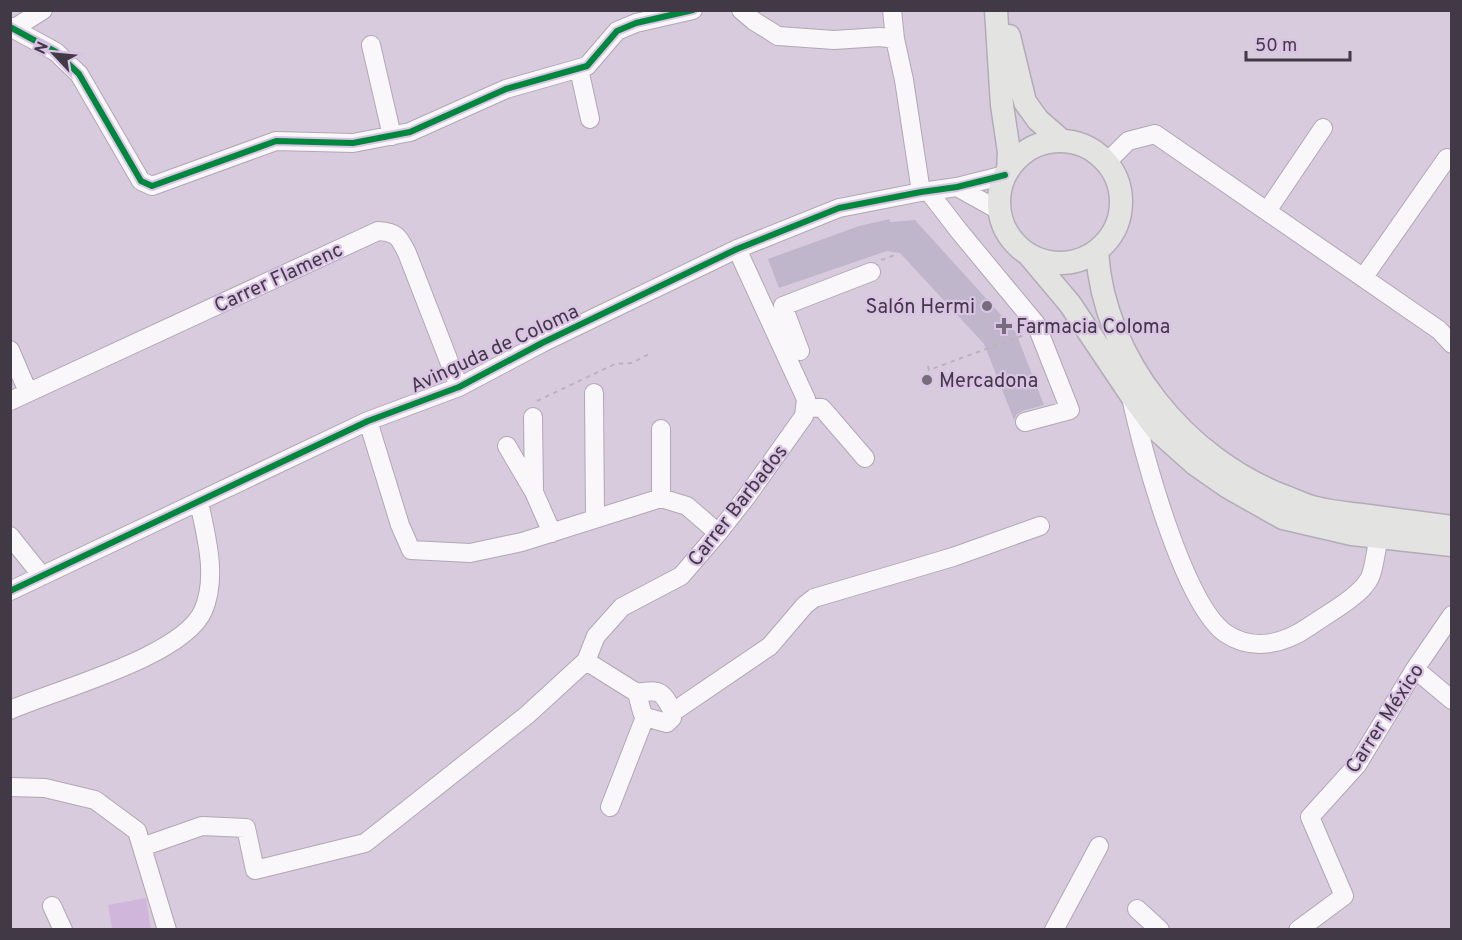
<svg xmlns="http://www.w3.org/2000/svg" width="1462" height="940" viewBox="0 0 1462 940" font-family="Overpass,sans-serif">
<rect width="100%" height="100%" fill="#d8cbdd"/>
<!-- green -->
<path fill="#d0b6da" d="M146,898L151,929H112L108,905Z"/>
<!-- building -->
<path fill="#c0b6cc" d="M890,219V222L915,220L1012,327L1016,333L1044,405L1022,411L1017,414L1014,420L984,344L900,253L887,251L779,288L768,259L859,226Z"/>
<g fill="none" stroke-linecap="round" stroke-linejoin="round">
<!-- minor casing -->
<g stroke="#b1a7b5" stroke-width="20">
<path id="minor" d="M741,10L754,21L778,36L834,40L880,37L895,39L904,80L921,192
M892,10L895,39
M10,27L56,52L79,74L141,181L152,186L276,141L353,143L410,132L506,89L587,66L617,31L636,23L693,10
M13,29L43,10
M371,45L392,136
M579,69L590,119
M1107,162L1128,141L1155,134L1439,330L1452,344
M957,187L1000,211
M929,192L959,231L1036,324L1070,410L1025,422
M1267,211L1323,128
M1363,278L1447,158
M10,350L28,392
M800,351L783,306L871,272
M594,393L595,518
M1131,397C1142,450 1183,602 1225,633C1253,652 1284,644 1310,626C1327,614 1357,598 1368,581C1374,573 1376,548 1379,537
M10,401L378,231C397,232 399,237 407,253L459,387
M806,407L822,408L865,458
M533,417L534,490
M368,421L400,525L411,550L470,553L522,542L661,498L687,506L718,533
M661,429V498
M507,446L534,492L552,533
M10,536L42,576
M10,591L368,421L459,387L542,343L737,249L839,208L921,192L957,187L1005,175
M1415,669L1452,700
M637,693L642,712L645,717L667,723L672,718L673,712L770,646L805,605L814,598L953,557L1040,526
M10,710C58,689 182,657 203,611C218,577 206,536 199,502
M673,712C662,691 661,689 637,693L586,661L596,636L622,607L681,576L718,533L747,496L804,416L806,399L737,249
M10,787L45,788L95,800L137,831L167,930
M610,807L645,717
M142,847L202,826L246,828L255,870L365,843L527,715L586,661
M52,906L63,930
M1137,909L1160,930
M1054,930L1099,846
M1298,930L1344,896L1310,817L1357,765L1415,669L1452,615"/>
</g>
<!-- major casing -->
<g stroke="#b3acb6" stroke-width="25">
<path id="major" d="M996,10L1002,105L1009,152L1008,170
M1009,36L1025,102L1038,120L1061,140
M999 202a61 61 0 1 1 122 0a61 61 0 1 1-122 0Z
M1097,251C1103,359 1186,460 1286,497C1296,501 1306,506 1316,508C1331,512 1346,513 1361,515C1391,519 1421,523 1452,527
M1028,254L1070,304L1131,395L1157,430L1195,464L1228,487L1283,518L1352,534L1452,545"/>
</g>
<!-- path -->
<path stroke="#b9b4bb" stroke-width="2" stroke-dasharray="4.5 4.5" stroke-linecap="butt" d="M881,260L895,255
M928,366L929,370L1024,335
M537,401L615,364L632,363L649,354"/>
<!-- minor -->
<use href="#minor" stroke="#f9f7fa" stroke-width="18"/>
<!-- major -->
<use href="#major" stroke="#e3e4e2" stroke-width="22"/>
<!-- cycleway casing -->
<g stroke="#dbc3e5" stroke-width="10">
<path id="cycleway" d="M10,27L56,52L79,74L141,181L152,186L276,141L353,143L410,132L506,89L587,66L617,31L636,23L693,10
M10,591L368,421L459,387L542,343L737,249L839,208L921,192L957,187L1005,175"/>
</g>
<!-- cycleway -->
<use href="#cycleway" stroke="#00873e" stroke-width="6"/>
</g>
<!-- markers -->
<g fill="#766c7b" stroke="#dbc3e5" stroke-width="2">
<circle cx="987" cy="306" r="6"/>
<path d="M1001 317h6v6h6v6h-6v6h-6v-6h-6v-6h6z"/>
<circle cx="927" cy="380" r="6"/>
</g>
<g text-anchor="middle" stroke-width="4.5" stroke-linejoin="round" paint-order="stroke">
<!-- street labels -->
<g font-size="20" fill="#423946" stroke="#dbc3e5">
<text transform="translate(278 277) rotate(-25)" y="7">Carrer Flamenc</text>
<text transform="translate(494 348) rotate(-25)" y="7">Avinguda de Coloma</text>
<text transform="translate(737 505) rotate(-52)" y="7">Carrer Barbados</text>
<text transform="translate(1384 718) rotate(-57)" y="7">Carrer México</text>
</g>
<!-- poi labels -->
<g font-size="20" fill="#423946" stroke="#dbc3e5" text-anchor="start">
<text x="975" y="313" text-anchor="end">Salón Hermi</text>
<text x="1016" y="333">Farmacia Coloma</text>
<text x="939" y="387">Mercadona</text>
</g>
</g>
<!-- border -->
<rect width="1462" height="940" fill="none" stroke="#423946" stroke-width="24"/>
<!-- north arrow -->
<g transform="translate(54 54) rotate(296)" stroke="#dbc3e5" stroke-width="4.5" paint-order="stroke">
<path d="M0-4.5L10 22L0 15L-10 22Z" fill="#423946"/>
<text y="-9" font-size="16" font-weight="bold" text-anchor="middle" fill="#423946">N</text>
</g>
<!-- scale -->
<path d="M1246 51v9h104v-9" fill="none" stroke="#423946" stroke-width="3"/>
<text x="1255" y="51" font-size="18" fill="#423946" stroke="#dbc3e5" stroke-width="4.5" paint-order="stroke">50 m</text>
</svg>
